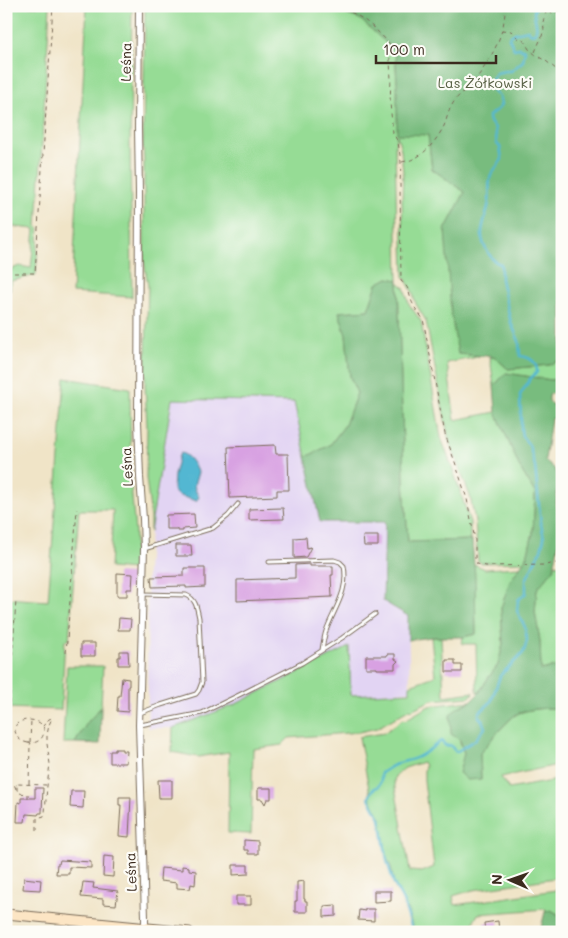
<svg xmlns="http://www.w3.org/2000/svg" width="568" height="938" viewBox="0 0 568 938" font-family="Mali,sans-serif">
<rect width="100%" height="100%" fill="#fdfcf7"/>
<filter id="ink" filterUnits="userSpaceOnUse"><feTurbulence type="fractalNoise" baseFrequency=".02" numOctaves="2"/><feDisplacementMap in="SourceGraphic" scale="10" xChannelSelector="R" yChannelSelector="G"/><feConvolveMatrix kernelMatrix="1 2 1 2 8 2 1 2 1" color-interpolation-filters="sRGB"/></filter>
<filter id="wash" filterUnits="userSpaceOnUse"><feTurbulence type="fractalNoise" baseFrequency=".0096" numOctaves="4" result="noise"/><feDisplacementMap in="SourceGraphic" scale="20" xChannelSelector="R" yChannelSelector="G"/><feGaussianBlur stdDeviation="1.12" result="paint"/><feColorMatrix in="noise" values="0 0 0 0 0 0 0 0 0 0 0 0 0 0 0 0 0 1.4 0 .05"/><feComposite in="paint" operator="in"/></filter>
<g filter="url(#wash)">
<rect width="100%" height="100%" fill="#f0e4c7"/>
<!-- built -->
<path fill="#e2d4f3" d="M172,399L294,402L385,522L383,601L408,616L410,691L350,695L349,648L234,705L173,728H148L147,571L150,532Z"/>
<!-- green -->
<path fill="#96dc95" stroke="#68835a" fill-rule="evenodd" d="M6,6H50L37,227L39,228L36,275L11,281L10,290L8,287L6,330V270H10L19,266L31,268L35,229L6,226Z
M87,6H132L130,143L132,297L72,293Z
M145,6H322L360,19L395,51L397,82L428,135L432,169L465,192L445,230L458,354L483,356L447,363L455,420L496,412L520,468L535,493L533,533L527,557L523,562L481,563L478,561L475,521L470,496L449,441L426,321L416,304L412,291L404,276L402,201L403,172L401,150L397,135L395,144L398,280L388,278L377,284L368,310L339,312L346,335L350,377L357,393L345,425L330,445L306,457L294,402L172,399L150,532V510L146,478L147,427L145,385L148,286L144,261V162L143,145Z
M398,282L404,287L409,304L421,321L441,438L453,470L470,522V540L408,542L404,480Z
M490,357H495L508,369L549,365L562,359V378L551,380L506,373L494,386Z
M65,378L130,388L131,484L135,532L134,570L110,568L113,510H79L69,640H65L61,710L6,708V598L48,601Z
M474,564L485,569L520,567L510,581L501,608L503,644L498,665L488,678L479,693L477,692L476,644H462L463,637L476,634Z
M562,564V665L541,671L540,641L535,612L537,589L554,569L555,565Z
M431,637H441L444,696L474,692L470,697L432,700L411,710L410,709L377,728L359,732L289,738L282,745L253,749L251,834L228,833L229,752L198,757L172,752L173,728L234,705L349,647L351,695L410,692V685L435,676Z
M67,666H103L101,707L87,723L75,743H63Z
M471,701L458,707L450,715L464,753L481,779L480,753C488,744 509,717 519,713C533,708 547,708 562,708V764L501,777L509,789L562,779V918L561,916L551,910L545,912L546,909L478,914L468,932H414L407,908L394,884L391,867L387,858L381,818L371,799L359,737L384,733L403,719L405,720L429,706ZM423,762L425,766L424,771V780L434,867L422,872L410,871L394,782L395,776L405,768ZM555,878L557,884L556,890L455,905L453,896L473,890Z"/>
<!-- forest -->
<path fill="#78bc7e" stroke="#5a734e" d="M322,6H562V359L549,365L508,369L495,357H490V355L483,356L458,354L451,314L445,230L465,192L432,169L428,135L397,134V82L395,51L360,19Z
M388,278L398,280L404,480L408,542L472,540L475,576L476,634L463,637H431L408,640V616L383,601L385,522H320L306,457L330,445L345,425L357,393L350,377L346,335L339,312L368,310L377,284Z
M506,373L551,380L562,378V393L550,394L549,397V402L555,406L557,418L551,419L545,460L554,468L558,477L556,507L562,514V523L554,569L537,589L535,612L540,641L541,670L562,665V708C547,708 533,708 519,713C509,717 488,744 480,753L481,779L467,780L459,773L464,753L460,740L451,734L450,715L458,707L470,702L479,693L488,678L498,665L503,644L501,608L510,581L527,557L533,533L535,493L520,468L507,438L496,412L494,386Z
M101,707L100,744L75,743L87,723Z
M551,910L561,916L562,932H540L545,912Z"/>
<!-- water -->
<path fill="#53b7d2" stroke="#477078" d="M181,453C189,455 194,465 198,472C195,485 191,483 199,497L196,501L177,495L173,490L174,475L179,455Z"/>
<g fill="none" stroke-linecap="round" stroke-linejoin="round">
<!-- stream -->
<path stroke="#53b7d2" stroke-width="2.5" d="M413,932L403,901L394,884L387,861L380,818L369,798L372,791L376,787H378L381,781V773C386,770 393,765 399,763C405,761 412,760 418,757C426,753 434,746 441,741L446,746L450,745L456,752L475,740L485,728L482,720L479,717V713L491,702L500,676L523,653L525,648L527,640L525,627L517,611L518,600L526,593V580L536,559L541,550L544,538L541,524L535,466L529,445L522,436L521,429V420L520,395L530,379L537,372C537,361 529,357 520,356L519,341L511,323L501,279V264C495,263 492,259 489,254C475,234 485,224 489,202C490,194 488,183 491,175C494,170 499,164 502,159L500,147L497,144L495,128C491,124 489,122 489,116L499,108L501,104L499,96L493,91L492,80L496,73L505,71H511L523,61L525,50L519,48L514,49L509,38C514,31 521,32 528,30L530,33L534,34C540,26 533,19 534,10L537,6"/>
</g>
<g id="blocks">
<!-- building -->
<path fill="#d8a1e2" d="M275,445L276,454H288L289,490H277V496L230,498L228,447Z
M283,508L284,519L249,520V509Z
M194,514L195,528L183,529V531H177V529H166V515Z
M363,536H378V546H364Z
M306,537L307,548L311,547L306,557L294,558V538Z
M176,545H191L192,556H176Z
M310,564V566H333V575H331L332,597L237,601V580L295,578V565Z
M184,568H205V587L186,588V586L152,587L151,577L184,576Z
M117,573L133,574L132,589H127V596H117Z
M119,618L131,619L130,630H118Z
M81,643H95V656H81Z
M120,651H128L129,665H118V657H120Z
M387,654H395V659L398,661L395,664V669H377V668H366V656H387Z
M446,660H455V665H462V672H446Z
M122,678L129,679V686H128V712L117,711L118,696H120Z
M115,749H122V751H127L126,763H110V751H115Z
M158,780H172V798H159Z
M35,788H43L42,812V813H39L38,815L26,814L25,822H17L18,802L21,803V798H35Z
M258,788H271V799H267L265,804L262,799H258Z
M71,791H84L83,808L70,807Z
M119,797H131L129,837L119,836L121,805H119Z
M244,840L258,841V854H248V850H244Z
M104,856L114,857L113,877L103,876Z
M60,860L91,862V868L69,867V874H56L57,864H59Z
M233,865H248V874L233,875Z
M182,866L189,867V870L196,871L195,885L191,884L190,889L177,888V883L160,881L161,868L182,870Z
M24,878L41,880L40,890L23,889Z
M304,881V899H305V901H307V912H295V901H297V882Z
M83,882L94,883L93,888L118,891L116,905L103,904V899L81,897Z
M374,891H391V901L374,902Z
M236,896H251V905H236Z
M336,905V916L324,917V906Z
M365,909H374V921L358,920L359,910L365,911Z
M498,921L499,932H485L484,923Z"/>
</g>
</g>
<g filter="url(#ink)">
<use href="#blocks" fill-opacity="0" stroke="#7a6b59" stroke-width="1"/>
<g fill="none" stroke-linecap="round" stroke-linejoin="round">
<!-- lane casing -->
<g stroke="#7a6b59" stroke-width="5">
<path id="lane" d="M144,549L213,528L228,516L238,504
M269,562L334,560L340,562L344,566C349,591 334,609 326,631C324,637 323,644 322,650
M140,713L161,705L196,694L199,690L202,682L199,618C197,608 196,599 186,595L143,594
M140,725L202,713L241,694L302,663L342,638L375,614
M86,932L87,922
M90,932L91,923"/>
</g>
<!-- street casing -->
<g stroke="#7a6b59" stroke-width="8">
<path id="street" d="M139,6L138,128L139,193L138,420L140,477L143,519L144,549L139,725L145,917V927"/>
</g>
<!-- secondary casing -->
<g stroke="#7a6b59" stroke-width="11">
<path id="secondary" d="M6,914L189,932"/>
</g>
<!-- path -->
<path stroke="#7a6b59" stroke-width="1" stroke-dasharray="4 4" stroke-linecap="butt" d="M336,6C360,14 372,25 389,43L391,79L390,103L393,133L398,142L401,162L400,184L401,281C411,288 408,295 413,304C415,309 420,314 423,319L445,434L456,465L467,499L475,540V559L477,564L486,566L545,565L562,562
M502,30L511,31L518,38L524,41L529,49L537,56L546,61L562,74
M535,52L542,36L544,29L543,22L547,9L552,13H556L562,9
M402,162C405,161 410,161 413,159C426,154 438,138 444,126C447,119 448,111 452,105C457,95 467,90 473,83C490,61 506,34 505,6
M6,273H35L53,6
M6,372L9,275
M66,653L77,509
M6,735L10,695L16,600
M29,742L31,743L30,745L28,744Z
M30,742L31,720
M28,743C23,742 18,740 16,734C8,716 44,716 44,730C44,738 39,742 32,743
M29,784L30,745
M16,789L14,784L17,785
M28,798V794L19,793L17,790V784L46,785
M37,830V818L44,816L45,813L47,786L50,764L47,744V735L49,725L52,718L49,719L43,726"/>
<!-- lane -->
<use href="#lane" stroke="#fff" stroke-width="3"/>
<!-- street -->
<use href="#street" stroke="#fff" stroke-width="6"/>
<!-- secondary -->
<use href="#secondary" stroke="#fce5c4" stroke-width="9"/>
</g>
</g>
<g text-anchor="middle" stroke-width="4.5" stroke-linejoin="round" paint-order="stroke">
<!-- street labels -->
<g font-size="14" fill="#3b2a1e" stroke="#fdfcf7">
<text transform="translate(126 62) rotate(-89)" y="5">Leśna</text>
<text transform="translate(127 467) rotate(-93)" y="5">Leśna</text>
<text transform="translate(131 872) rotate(-92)" y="5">Leśna</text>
</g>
<!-- park labels -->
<g font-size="14" fill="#565f42" stroke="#fdfcf7">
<text x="485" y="88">Las Żółkowski</text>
</g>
</g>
<!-- margin -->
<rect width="568" height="938" fill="none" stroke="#fdfcf7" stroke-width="25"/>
<!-- north arrow -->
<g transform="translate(510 880) rotate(272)" stroke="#fdfcf7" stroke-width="4" paint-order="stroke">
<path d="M0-4L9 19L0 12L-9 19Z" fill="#3b2a1e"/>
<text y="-8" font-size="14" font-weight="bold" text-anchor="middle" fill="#3b2a1e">N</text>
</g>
<!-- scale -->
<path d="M376 55v8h120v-8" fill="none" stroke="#3b2a1e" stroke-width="2.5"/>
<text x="383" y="55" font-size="15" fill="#3b2a1e" stroke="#fdfcf7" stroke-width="4" paint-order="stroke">100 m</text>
</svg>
